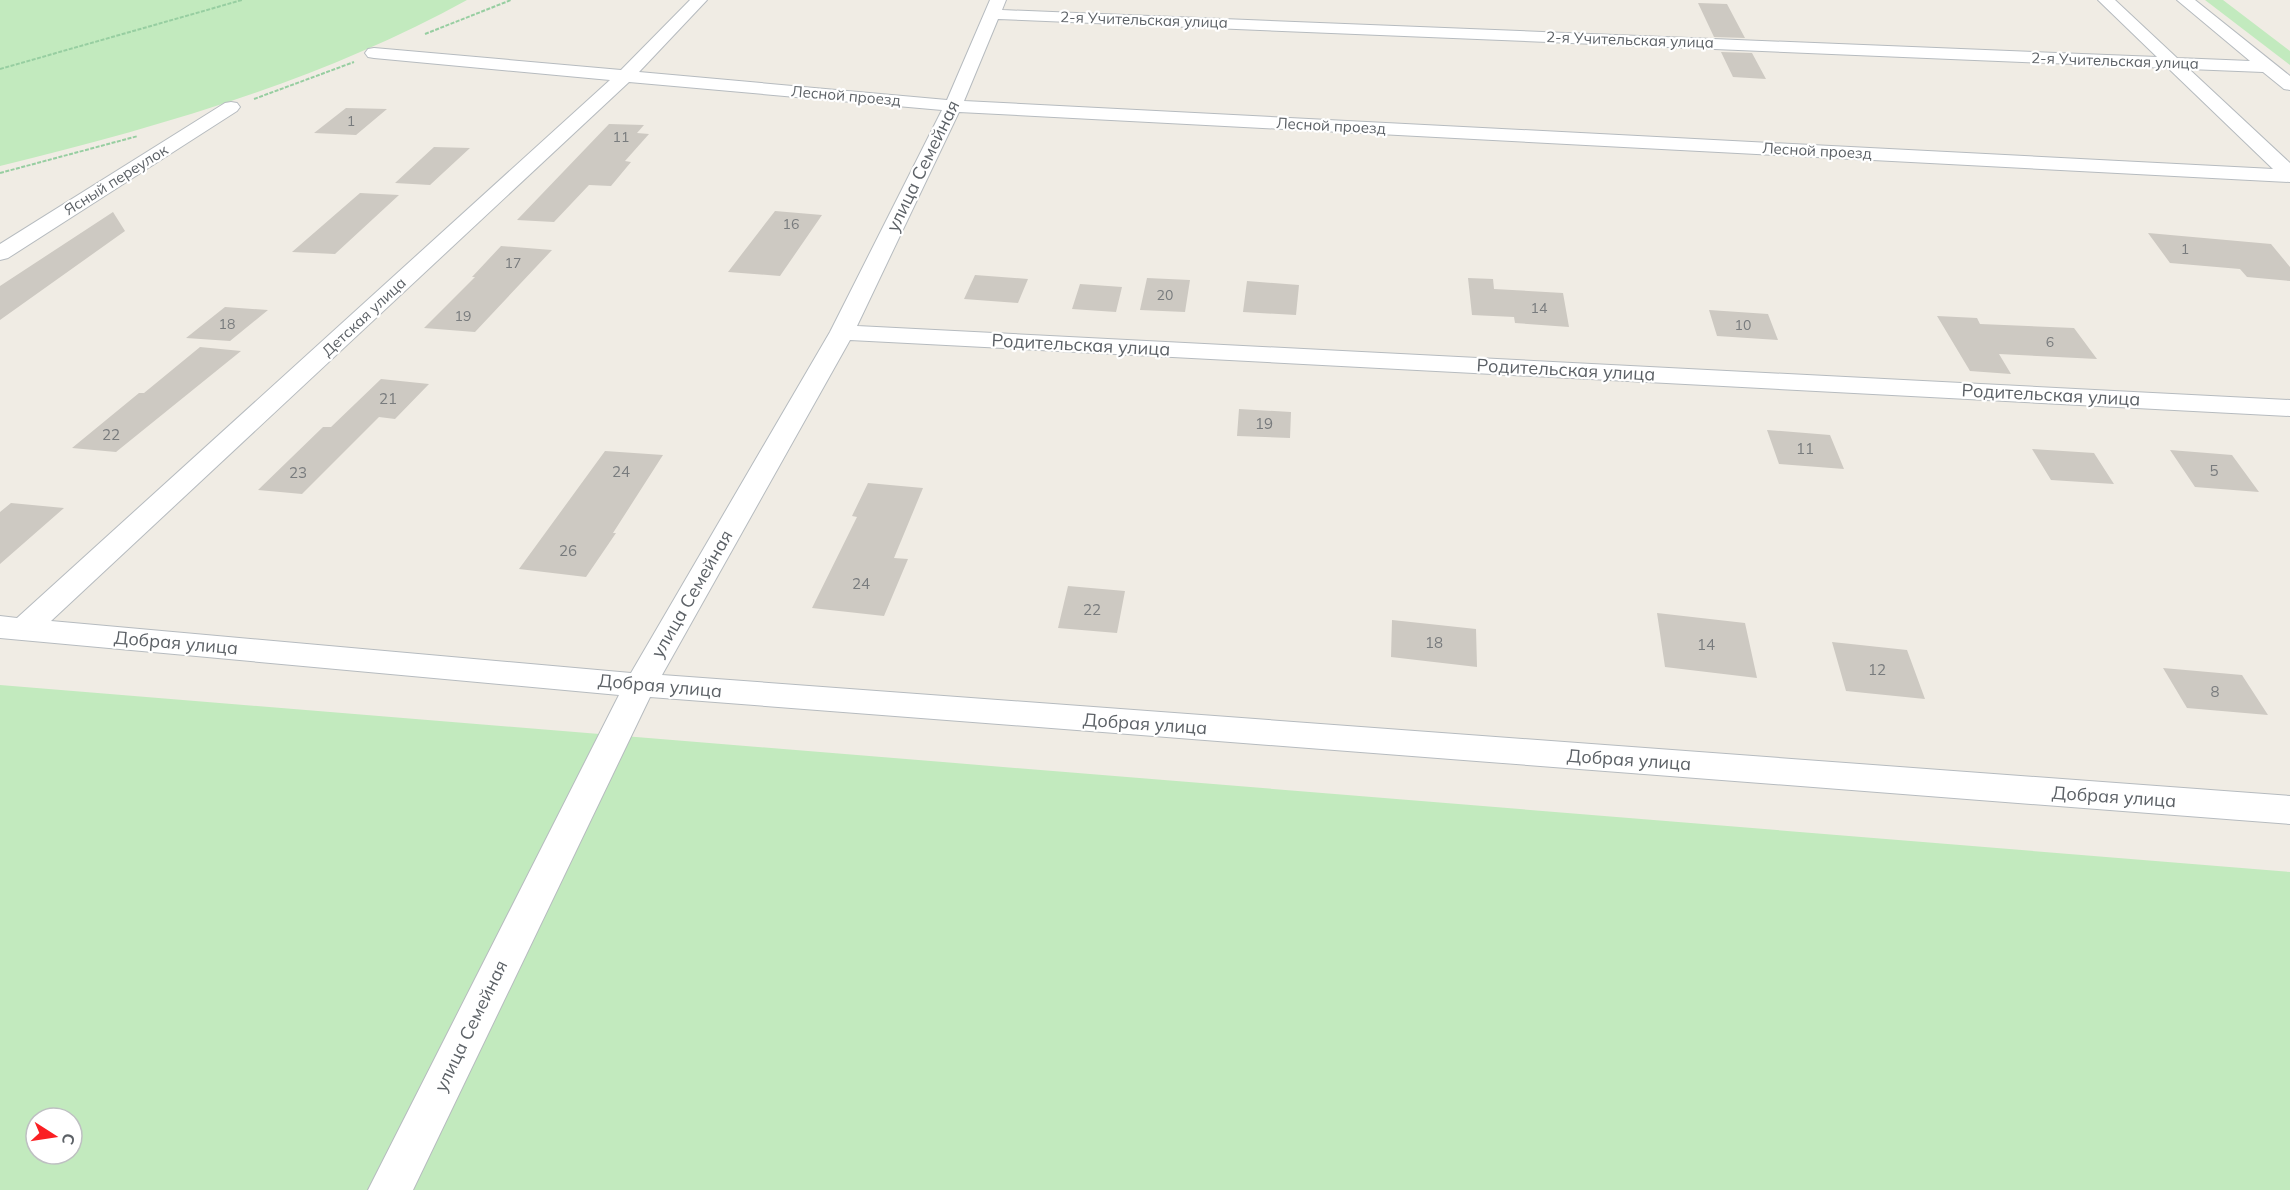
<svg xmlns="http://www.w3.org/2000/svg" width="2290" height="1190" viewBox="0 0 2290 1190" font-family="Mulish,sans-serif">
<rect width="100%" height="100%" fill="#f0ece4"/>
<!-- green -->
<path fill="#c2eabe" fill-rule="evenodd" d="M0,0H467C322,80 160,127 0,166Z
M2205,0H2223L2290,51V65Z
M0,685L2290,872V1190H0ZM36,1118H72V1154H36Z"/>
<!-- building -->
<path fill="#cdc9c2" d="M1698,3L1727,4L1745,38L1714,37Z
M1721,52L1752,53L1766,79L1733,77Z
M346,108L387,109L356,135L314,133Z
M609,124L644,125L637,133L649,134L625,161L631,162L611,186L589,185L554,222L517,220Z
M434,147L470,148L430,185L395,183Z
M360,193L399,195L335,254L292,252Z
M775,211L822,215L780,276L728,272Z
M113,212L125,231L0,320V286Z
M2148,233L2271,244L2290,267V281L2247,277L2240,269L2170,263Z
M501,246L552,250L475,332L424,328L475,277H472Z
M975,275L1028,279L1018,303L964,299Z
M1147,278L1190,280L1185,312L1140,310Z
M1468,278L1493,279L1494,289L1563,293L1569,327L1515,323L1514,317L1472,315Z
M1247,281L1299,285L1296,315L1243,312Z
M1080,284L1122,287L1116,312L1072,309Z
M225,307L268,310L230,341L186,338Z
M1709,310L1768,314L1778,340L1717,336Z
M1937,316L1977,318L1980,324L2074,328L2097,359L1999,354L2011,374L1970,371Z
M200,347L241,351L116,452L72,448L139,393H144Z
M381,379L429,384L395,419L379,417L302,494L258,490L323,427H331Z
M1239,409L1291,412L1290,438L1237,436Z
M1767,430L1830,435L1844,469L1779,464Z
M2032,449L2094,453L2114,484L2051,480Z
M2170,450L2232,455L2259,492L2195,487Z
M605,451L663,455L613,533H616L586,577L519,569Z
M868,483L923,488L894,558L908,559L884,616L812,608L857,517L852,516Z
M11,503L64,508L0,564V512Z
M1068,586L1125,591L1117,633L1058,628Z
M1657,613L1745,623L1757,678L1665,667Z
M1392,620L1476,629L1477,667L1391,657Z
M1832,642L1907,650L1925,699L1846,691Z
M2163,668L2242,675L2268,715L2187,708Z"/>
<g fill="none" stroke-linecap="round" stroke-linejoin="round">
<!-- street casing -->
<g stroke="#b6bbbf" stroke-width="2">
<path id="street" d="M690,0H707L639,72L947,100L990,0H1006L1002,10L2157,57L2098,0H2115L2177,58L2250,61L2177,0H2195L2290,76V90L2284,89L2263,72L2189,69L2290,163V182L959,112L857,326L2290,400V416L850,340L662,675L2290,796V824L650,697L413,1190H368L619,695L0,638V616L17,618L610,80L374,58L368,57L365,53L368,49L374,48L621,70ZM998,19L2168,68L2273,169L964,101ZM629,82L942,110L830,332L631,673L51,621Z
M231,102L237,103L240,107L237,111L8,258L0,260V244L225,103Z"/>
</g>
<!-- path -->
<path stroke="#97cea1" stroke-width="2" stroke-dasharray="4 1.5" stroke-linecap="butt" d="M425,34L511,0
M0,69L242,0
M254,99L354,62
M0,173L138,136"/>
<!-- street -->
<use href="#street" fill="#fff" fill-rule="evenodd"/>
</g>
<g text-anchor="middle" stroke-width="4.5" stroke-linejoin="round" paint-order="stroke">
<!-- far-number labels -->
<g font-size="14" fill="#787b7d">
<text x="351" y="126">1</text>
<text x="621" y="142">11</text>
<text x="791" y="229">16</text>
<text x="2185" y="254">1</text>
<text x="513" y="268">17</text>
<text x="1165" y="300">20</text>
<text x="1539" y="313">14</text>
<text x="463" y="321">19</text>
<text x="227" y="329">18</text>
<text x="1743" y="330">10</text>
<text x="2050" y="347">6</text>
</g>
<!-- far-street labels -->
<g font-size="15" fill="#5c6166" stroke="#fff">
<text transform="translate(1144 20) rotate(2)" y="5">2-я Учительская улица</text>
<text transform="translate(1630 40) rotate(2)" y="5">2-я Учительская улица</text>
<text transform="translate(2115 61) rotate(2)" y="5">2-я Учительская улица</text>
<text transform="translate(846 96) rotate(5)" y="5">Лесной проезд</text>
<text transform="translate(1331 126) rotate(3)" y="5">Лесной проезд</text>
<text transform="translate(1817 151) rotate(3)" y="5">Лесной проезд</text>
<text transform="translate(116 180) rotate(-32)" y="5">Ясный переулок</text>
<text transform="translate(364 317) rotate(-43)" y="5">Детская улица</text>
</g>
<!-- number labels -->
<g font-size="15" fill="#787b7d">
<text x="388" y="404">21</text>
<text x="1264" y="429">19</text>
<text x="111" y="440">22</text>
<text x="1805" y="454">11</text>
<text x="2214" y="476">5</text>
<text x="621" y="477">24</text>
<text x="298" y="478">23</text>
<text x="568" y="556">26</text>
<text x="861" y="589">24</text>
<text x="1092" y="615">22</text>
<text x="1434" y="648">18</text>
<text x="1706" y="650">14</text>
<text x="1877" y="675">12</text>
<text x="2215" y="697">8</text>
</g>
<!-- street labels -->
<g font-size="18" fill="#5c6166" stroke="#fff">
<text transform="translate(923 166) rotate(-64)" y="6">улица Семейная</text>
<text transform="translate(1081 345) rotate(3)" y="6">Родительская улица</text>
<text transform="translate(1566 370) rotate(3)" y="6">Родительская улица</text>
<text transform="translate(2051 395) rotate(3)" y="6">Родительская улица</text>
<text transform="translate(692 594) rotate(-60)" y="6">улица Семейная</text>
<text transform="translate(176 643) rotate(5)" y="6">Добрая улица</text>
<text transform="translate(660 686) rotate(5)" y="6">Добрая улица</text>
<text transform="translate(1145 724) rotate(4)" y="6">Добрая улица</text>
<text transform="translate(1629 760) rotate(4)" y="6">Добрая улица</text>
<text transform="translate(2114 797) rotate(4)" y="6">Добрая улица</text>
<text transform="translate(471 1026) rotate(-64)" y="6">улица Семейная</text>
</g>
</g>
<!-- north arrow -->
<g transform="translate(54 1136) rotate(102)"><circle r="28" fill="#ffffff" stroke="#bec0c2" stroke-width="1.5"/>
<path d="M0-4.5L10 22L0 15L-10 22Z" fill="#fa1f23"/>
<text y="-9" font-size="16" font-weight="bold" text-anchor="middle" fill="#5c6166">С</text>
</g>
</svg>
